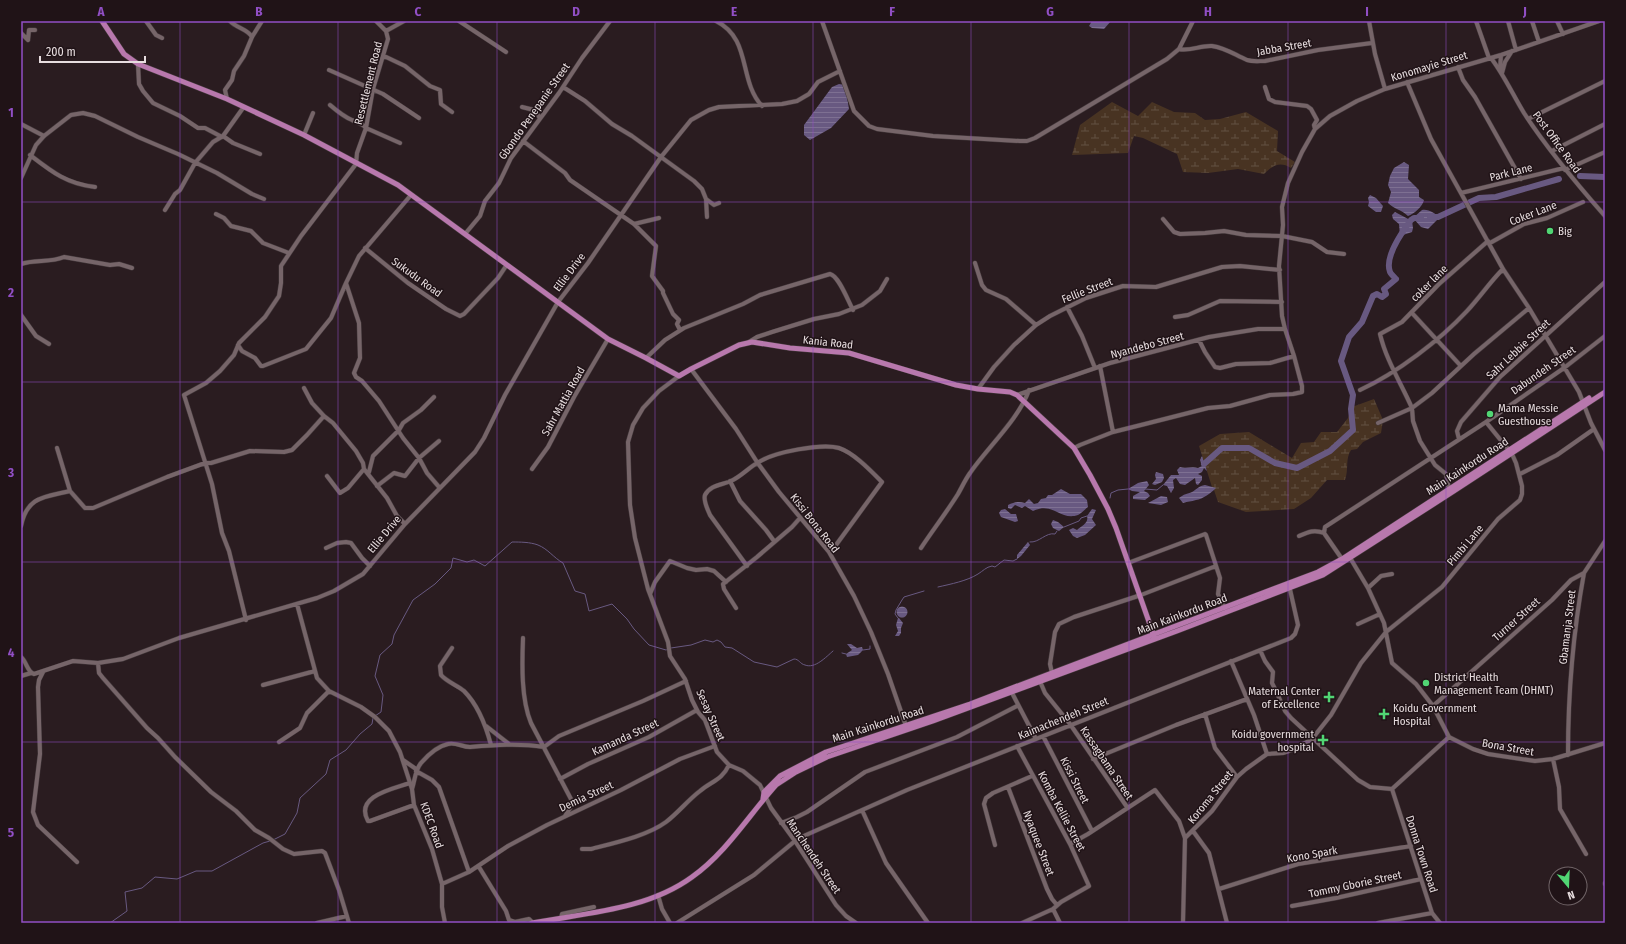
<svg xmlns="http://www.w3.org/2000/svg" width="1626" height="944" viewBox="0 0 1626 944" font-family="'Fira Sans Condensed',sans-serif">
<defs>
<pattern id="wetland-marsh" width="20" height="14" patternUnits="userSpaceOnUse"><rect width="20" height="14" fill="#483322"/><path d="M1 5h8M5 5V1M11 12h8M15 12V8" fill="none" stroke="#625042"/></pattern>
<pattern id="water-rules" width="6" height="5" patternUnits="userSpaceOnUse"><rect width="6" height="5" fill="#685981"/><path d="M0 2.5h6" fill="none" stroke="#7e7092"/></pattern>
</defs>
<rect width="100%" height="100%" fill="#2a1c20"/>
<!-- wetland -->
<path fill="url(#wetland-marsh)" d="M1112,102L1138,116L1152,102L1174,112L1195,113L1205,120L1220,119L1246,112L1278,131L1277,151L1295,162L1291,168C1280,161 1273,165 1264,174L1238,169L1208,173L1183,172L1177,154L1143,138L1134,136L1128,153L1072,155L1080,125Z
M1374,399L1383,420L1381,433L1363,442L1357,449L1351,450C1345,459 1349,469 1345,480H1327L1311,498L1294,509L1246,512L1218,502L1214,490L1215,488L1212,487L1199,446L1220,434L1249,432L1292,458L1301,443L1314,442L1321,432H1337L1348,418L1352,407Z"/>
<!-- water -->
<path fill="url(#water-rules)" d="M1092,21H1111L1104,29L1092,28L1089,26Z
M839,84L845,85L849,109L831,128L810,140L804,135V125L832,87Z
M1404,162L1409,165L1408,179L1419,190V197L1424,200C1423,206 1414,214 1408,216C1402,210 1394,209 1388,203L1391,192L1388,185L1390,176L1394,168Z
M1370,195L1376,198L1383,206L1381,212H1376L1368,206L1369,202L1368,198Z
M1422,210C1429,209 1435,213 1439,218L1428,229L1421,227L1413,218Z
M1395,212L1412,221L1413,228L1412,232L1400,236L1399,224L1393,219L1392,215Z
M1202,456L1207,471L1204,468L1202,472L1198,474L1202,476V480L1198,485L1196,484L1195,478L1185,485L1180,484L1176,478L1173,480L1174,488L1171,493L1167,486L1163,485L1171,475H1179L1177,470L1180,467C1186,469 1192,466 1198,468L1202,466L1200,460Z
M1156,472L1163,474L1164,478L1162,482L1155,485L1152,484L1156,479L1155,475Z
M1147,481L1149,485L1144,491L1148,493L1150,496L1145,500L1133,499V496L1140,492L1132,491L1128,489L1138,483Z
M1205,485L1216,488C1211,493 1203,499 1196,500C1191,502 1188,501 1183,503L1179,498C1184,494 1187,494 1192,492C1197,489 1199,486 1205,485Z
M1061,489L1070,494H1081L1087,500L1088,507C1085,509 1081,514 1078,515C1060,521 1053,501 1033,511L1025,506L1022,508L1015,505L1011,509L1008,508V505C1014,502 1019,501 1025,503L1029,499L1034,504L1038,503L1041,499L1046,498L1048,495H1052Z
M1161,496L1167,497L1168,502L1161,505L1148,503Z
M1005,509L1011,514H1016L1018,521L1015,522L1001,517L999,513L1001,510Z
M1092,509L1096,510L1092,519L1096,525L1085,535L1077,538L1073,536L1069,530L1073,528L1077,530C1082,526 1089,523 1087,516Z
M1053,520L1058,522L1064,527L1059,531L1053,528L1051,524Z
M1028,542L1030,545L1021,556L1017,559V555Z
M896.5 612a5.5 5.5 0 1 1 11 0a5.5 5.5 0 1 1-11 0Z
M898,618H899L903,623L901,628V633L899,636H895L898,631L896,625Z
M847,644H851L857,648L862,647L863,650L858,655L847,657L846,654L852,650Z"/>
<g fill="none" stroke-linecap="round" stroke-linejoin="round">
<!-- stream -->
<path stroke="#685981" stroke-width="1" d="M1145,489L1157,490L1163,485
M1110,498L1111,493L1118,490L1128,489
M1064,527L1079,521L1081,518L1087,516
M1030,542C1039,543 1046,532 1055,534L1057,531
M938,587C951,584 967,581 978,574C983,571 986,567 992,566L995,567L1004,560L1013,561L1017,559
M898,618L895,614L896,610L902,600L904,597L924,591
M671,648L691,645L705,640L713,642L717,640L721,642L725,647L732,648L754,662L777,667L794,659C799,659 800,664 805,665C815,669 826,657 833,651
M863,650L870,649V646
M842,653L846,654
M375,716L381,712L383,695L375,676L380,655L392,644L394,635L413,600L435,584L451,568L453,558L467,562L474,560L485,566L512,542C520,542 530,542 538,545C548,549 554,558 563,563L575,591L585,594L589,611L612,604L627,619L634,629L649,645L666,650L668,649
M273,840L285,834L297,813L300,798L326,774L330,760L346,750L360,734L372,724L373,718
M110,923L127,911L125,892L142,888L155,877L177,879L196,871H212L263,843L270,841"/>
<!-- river -->
<path stroke="#685981" stroke-width="6" d="M1580,176L1605,177
M1430,217H1438L1479,198L1496,197L1559,179
M1204,464L1222,448H1249L1275,463L1297,468L1330,451L1353,430L1351,409L1353,395L1341,361L1349,337L1362,322L1373,296L1377,294L1382,297L1386,294L1384,289L1396,279C1394,277 1391,274 1390,272C1384,257 1402,232 1411,220L1414,218H1421"/>
<!-- minor casing -->
<g stroke="#453a3d" stroke-width="5">
<path id="minor" d="M146,21L156,35L162,38
M230,21C236,28 248,29 252,37
M459,21L506,52
M716,21C752,39 738,80 762,106
M822,21L854,111L869,126L877,129L933,136L1020,141H1027L1035,138L1167,59L1179,49L1193,21
M1369,21L1375,54L1385,89
M1476,21L1489,58
M1508,21L1516,50
M1532,21L1539,42
M1557,21L1563,34
M386,31L404,21
M21,33L28,40
M28,40L29,30H35
M1179,49C1189,52 1201,45 1212,46C1226,48 1235,55 1247,60C1253,62 1259,61 1265,61L1318,50L1372,43
M384,56L405,66L430,86L440,90L441,104L452,112
M1491,58C1504,75 1513,95 1524,113C1548,150 1576,183 1605,216
M138,64L139,84L143,91L153,103L180,116L198,128H205L222,137
M1458,67L1463,80L1475,97L1521,179
M1500,69L1501,55
M329,70L383,94L419,118
M1502,73L1505,62L1512,51
M1407,82L1431,139L1503,269L1529,308L1579,392L1591,423L1605,450
M563,87L585,101L612,124L632,136L694,181L702,189L706,199L714,205L719,203
M1265,87L1269,99L1275,102L1307,106L1311,109L1317,120L1314,125L1315,129
M227,99L225,90L232,80L234,71L244,56L252,37L262,21
M330,105C337,111 344,117 352,120C357,123 362,123 366,128L400,143
M522,107L534,110L540,118
M1528,119L1605,81
M21,124L44,136
M304,135L313,113
M223,136L233,143L260,154
M523,141L565,173L570,180L634,224L659,218
M1552,151L1605,124
M30,155C52,172 67,184 95,187
M1565,170L1605,152
M21,178L36,145L44,136L71,115L83,113L95,116L138,137L178,154L217,173L252,194L264,199
M1461,193L1564,168
M411,195L359,256L346,283L359,323L360,358L354,373L356,377L362,381L379,401L403,438L419,458L427,473L439,487
M706,199L707,217
M165,210L175,194L180,190L195,163L213,142L223,136L243,108
M216,214L224,218L231,226L251,231L263,243L289,253
M1163,219L1174,232L1180,234L1205,233L1224,231L1246,235L1282,236L1312,242L1327,252L1344,254
M634,224L656,246L652,276L663,291V293L673,314L679,320L677,324L680,330
M465,234L480,216L485,201L499,183L511,158L559,93L582,58L610,21
M1488,241L1439,284L1402,322L1380,334C1386,360 1401,383 1412,408L1432,393L1474,354L1529,308
M1490,243L1524,224L1547,218L1583,202
M365,248L408,283L446,309L460,316L464,314L498,278L506,266
M975,263L982,285L986,290L1006,299L1036,325
M21,264C35,259 50,263 64,257L110,265L119,264L132,268
M1067,307L1082,336L1095,368
M1412,313L1460,365
M21,315L36,336L49,344
M1175,317L1188,315L1220,301L1282,302
M1199,340L1205,352L1215,367L1220,368L1236,364L1270,363L1294,356
M749,342L757,337L772,332L814,319L839,314L862,305L880,291L887,279
M238,345L242,351L255,358L261,366H263L306,349L331,318L346,283
M646,358L665,340L684,328L743,304L760,295L830,274C839,276 848,301 853,310
M1100,366L1113,432
M691,369L736,429L757,462L779,492L829,552L854,596L871,632L888,674L906,726
M679,376L659,391L643,408L633,425L628,442L630,505L635,538L648,589L668,642L670,656L685,679L692,700L698,712L705,720L717,752L729,765L743,771L760,785L771,808L795,841L836,905L846,916L856,923
M304,388L312,403L324,416L333,423L356,451L363,463L364,469
M978,389L994,367L1014,345L1036,325L1050,316L1086,298L1123,286L1156,287L1222,267L1240,266L1280,270
M1360,390C1397,373 1440,340 1467,311C1480,297 1490,282 1503,269
M1017,395L1110,363L1209,337L1258,329H1285
M1378,423L1412,408L1413,421L1420,441L1435,465L1446,474L1449,489
M1459,439L1457,431L1461,422L1500,377L1605,282
M57,448L70,491L85,508H93L167,477L205,463H211L250,451L284,452L292,450L307,435L324,416
M1074,448L1080,445L1113,432L1145,424L1208,408L1230,406L1270,395L1293,394L1302,392V386L1294,356L1285,329L1282,316L1279,266L1283,225L1282,207L1288,183L1302,152L1315,129L1330,116L1357,101L1385,89L1501,55L1599,21
M532,469L548,447L574,397L608,339
M369,472L373,456L399,430L403,423L421,410L434,397
M1520,474L1557,455L1594,429
M327,476L340,493L348,488L364,469L387,498L397,516L405,524
M730,481L740,501L766,530L774,541
M377,486L394,473L405,476L419,458L439,441
M21,526C27,496 45,497 70,491
M1299,536C1308,532 1314,529 1324,533
M326,548L337,543L346,542L351,543L362,558L370,566
M921,548C933,530 946,513 958,494C962,487 965,480 970,473C987,448 1019,419 1029,390
M1349,556L1368,588L1384,623L1392,663L1416,684L1433,706L1449,737L1473,749L1488,754L1535,761L1553,759L1605,743
M1342,559L1324,533L1325,527L1486,422L1564,368L1605,336
M1128,563L1205,534L1206,535L1220,578L1218,594L1225,608
M747,566L710,515C708,510 703,501 705,495C710,485 722,485 731,481C742,476 749,467 759,462C774,452 822,443 839,448C854,453 871,471 882,482L836,545L829,552
M1368,588L1381,576L1392,574
M650,594L655,582L670,561L687,568L696,570L707,569L714,571L726,582
M297,604L317,678L329,691L361,707L375,717L389,731L400,752L412,789L414,805L432,849L442,884V907L445,923
M736,608L724,589L723,584L757,557L792,527L800,518
M246,620L229,551L222,533L212,484L184,395L206,383L220,371L234,355L239,343L265,317L279,296L281,283V266L301,236L356,164L357,153L366,128L373,89L388,39L386,31L376,21
M1358,624L1380,614
M523,638C522,664 521,699 531,723L572,801V805L565,816
M452,648L440,666L441,675C447,682 457,685 464,691C479,706 486,726 491,745
M1260,650L1265,661L1273,672L1272,683L1276,691L1285,711L1291,718L1358,780L1370,787L1392,789
M21,657C27,662 27,672 34,674L73,661L98,663L123,659L179,638L317,598L334,591L363,574L405,524L475,452L484,438L505,395L558,302L588,263L661,157L691,120L709,110L719,107L782,104L797,101L809,94L818,82L840,71
M1231,661L1254,715L1267,754
M98,663L99,673L103,678L147,728L158,738L175,757L211,792L236,811L255,830L269,838L283,849L294,854L322,851L325,853L339,890L349,923
M43,672L39,680L38,687L40,754L33,812L38,825L77,862
M1052,673L1050,664L1055,632L1059,624L1074,617L1141,595L1216,566
M21,676L31,673
M1039,679L1045,693L1070,724L1127,807
M263,685L315,671
M1011,691L1036,739
M1433,706L1552,600L1571,580L1584,573L1605,541
M1205,714L1215,748L1237,777
M486,726L509,744
M1043,736L1092,831
M279,742L300,728L307,713L329,691
M1017,746L1070,844L1089,886L1061,902L1053,909L1022,923
M1568,755C1568,693 1573,633 1584,573
M1093,759L1176,725L1247,699
M1553,759L1559,787L1560,809L1586,854
M403,760L416,769
M416,771L432,780L439,787L469,872
M560,779L588,764L649,737L697,710
M410,783C393,789 354,796 368,821H370L414,805
M1008,787L1047,889L1052,899L1057,905
M412,789C415,780 415,770 421,763C428,755 438,746 448,744C456,742 462,747 470,747C494,745 519,743 544,747L559,736L643,701L686,681
M1392,789L1432,913L1440,923
M1392,789L1449,737
M862,810L886,863L928,923
M781,823L797,817L807,812L865,772L957,737L1017,706
M1193,831L1209,853L1227,923
M1185,838L1212,811L1237,777L1246,769L1267,754L1283,753L1295,749L1312,739L1331,715L1361,663L1386,632L1442,587L1498,519L1520,500L1522,494V486L1516,463L1512,454L1486,422
M1070,844L1088,834L1155,790L1179,821L1185,838L1183,923
M995,845L984,804L986,798L993,793L1032,776
M582,849H591C614,843 647,836 666,822C678,813 688,800 700,791C712,781 722,780 729,765
M479,867L506,911L509,920L515,922L529,919L533,923
M1605,883V884
M442,884L469,872L508,846L547,825L621,790L680,759L715,746
M1219,889L1298,864L1411,846
M658,895L662,909L670,923
M1292,906L1336,898L1421,879
M1053,909L1060,923
M561,918L562,914L594,907
M317,923L347,916
M677,923L754,875L795,841L806,835L907,790L1291,638L1295,634L1298,625L1289,585
M1378,923L1432,913"/>
</g>
<!-- major casing -->
<g stroke="#453a3d" stroke-width="6">
<path id="major" d="M102,21L124,54L138,64L227,99L304,135L398,185L608,339L646,358L679,376L691,369L739,345L752,342L790,348L849,353L956,385L978,389L1010,392L1017,395L1074,448L1090,475L1108,509L1116,528L1155,639
M763,799L764,792L780,776L826,752L970,704L1318,572L1342,559L1589,398
M532,923C585,913 647,910 692,877C726,853 749,815 776,785L796,772L827,757L933,721L1177,631L1323,575L1454,491L1605,392"/>
</g>
<!-- minor -->
<use href="#minor" stroke="#766569" stroke-width="4"/>
<!-- major -->
<use href="#major" stroke="#b878ad" stroke-width="5"/>
</g>
<!-- grid -->
<path fill="none" stroke="#914fc5" stroke-width="1" stroke-opacity="0.55" d="M180,21V923M338,21V923M497,21V923M655,21V923M813,21V923M971,21V923M1129,21V923M1288,21V923M1446,21V923M21,202H1605M21,382H1605M21,562H1605M21,742H1605"/>
<!-- markers -->
<g fill="#51d674" stroke="#201317" stroke-width="1.5">
<circle cx="1550" cy="231" r="4"/>
<circle cx="1490" cy="414" r="4"/>
<circle cx="1426" cy="683" r="4"/>
<path d="M1327 691h4v4h4v4h-4v4h-4v-4h-4v-4h4z"/>
<path d="M1382 708h4v4h4v4h-4v4h-4v-4h-4v-4h4z"/>
<path d="M1321 734h4v4h4v4h-4v4h-4v-4h-4v-4h4z"/>
</g>
<g text-anchor="middle" stroke-width="3" stroke-linejoin="round" paint-order="stroke">
<!-- street labels -->
<g font-size="11" fill="#e7dddf" stroke="#201317">
<text transform="translate(1284 47) rotate(-10)" y="4">Jabba Street</text>
<text transform="translate(1429 66) rotate(-17)" y="4">Konomayie Street</text>
<text transform="translate(368 83) rotate(-76)" y="4">Resettlement Road</text>
<text transform="translate(534 111) rotate(-55)" y="4">Gbondo Penepanie Street</text>
<text transform="translate(1557 142) rotate(54)" y="4">Post Office Road</text>
<text transform="translate(1511 172) rotate(-14)" y="4">Park Lane</text>
<text transform="translate(1533 213) rotate(-21)" y="4">Coker Lane</text>
<text transform="translate(569 272) rotate(-53)" y="4">Ellie Drive</text>
<text transform="translate(417 277) rotate(36)" y="4">Sukudu Road</text>
<text transform="translate(1429 283) rotate(-45)" y="4">coker lane</text>
<text transform="translate(1087 290) rotate(-21)" y="4">Fellie Street</text>
<text transform="translate(828 342) rotate(6)" y="4">Kania Road</text>
<text transform="translate(1147 345) rotate(-15)" y="4">Nyandebo Street</text>
<text transform="translate(1518 349) rotate(-43)" y="4">Sahr Lebbie Street</text>
<text transform="translate(1543 370) rotate(-35)" y="4">Dabundeh Street</text>
<text transform="translate(563 401) rotate(-61)" y="4">Sahr Mattia Road</text>
<text transform="translate(1467 466) rotate(-33)" y="4">Main Kainkordu Road</text>
<text transform="translate(815 523) rotate(52)" y="4">Kissi Bona Road</text>
<text transform="translate(384 534) rotate(-50)" y="4">Ellie Drive</text>
<text transform="translate(1465 545) rotate(-50)" y="4">Pimbi Lane</text>
<text transform="translate(1182 614) rotate(-21)" y="4">Main Kainkordu Road</text>
<text transform="translate(1516 619) rotate(-42)" y="4">Turner Street</text>
<text transform="translate(1567 627) rotate(-83)" y="4">Gbamanja Street</text>
<text transform="translate(711 715) rotate(66)" y="4">Sesay Street</text>
<text transform="translate(1063 718) rotate(-22)" y="4">Kaimachendeh Street</text>
<text transform="translate(878 724) rotate(-18)" y="4">Main Kainkordu Road</text>
<text transform="translate(625 737) rotate(-25)" y="4">Kamanda Street</text>
<text transform="translate(1508 747) rotate(10)" y="4">Bona Street</text>
<text transform="translate(1107 763) rotate(56)" y="4">Kassagbama Street</text>
<text transform="translate(1075 780) rotate(63)" y="4">Kissi Street</text>
<text transform="translate(586 796) rotate(-25)" y="4">Demia Street</text>
<text transform="translate(1210 797) rotate(-51)" y="4">Koroma Street</text>
<text transform="translate(1062 811) rotate(62)" y="4">Komba Kellie Street</text>
<text transform="translate(432 825) rotate(70)" y="4">KDEC Road</text>
<text transform="translate(1039 843) rotate(69)" y="4">Nyaquee Street</text>
<text transform="translate(1312 854) rotate(-10)" y="4">Kono Spark</text>
<text transform="translate(1422 854) rotate(72)" y="4">Donna Town Road</text>
<text transform="translate(814 856) rotate(56)" y="4">Manchendeh Street</text>
<text transform="translate(1355 884) rotate(-12)" y="4">Tommy Gborie Street</text>
</g>
<!-- poi labels -->
<g font-size="11" fill="#e7dddf" stroke="#201317" text-anchor="start">
<text x="1558" y="235">Big</text>
<text x="1498" y="412">Mama Messie<tspan x="1498" dy="13">Guesthouse</tspan></text>
<text x="1434" y="681">District Health<tspan x="1434" dy="13">Management Team (DHMT)</tspan></text>
<text x="1320" y="695" text-anchor="end">Maternal Center<tspan x="1320" dy="13">of Excellence</tspan></text>
<text x="1393" y="712">Koidu Government<tspan x="1393" dy="13">Hospital</tspan></text>
<text x="1314" y="738" text-anchor="end">Koidu government<tspan x="1314" dy="13">hospital</tspan></text>
</g>
</g>
<!-- border -->
<rect width="1626" height="944" fill="none" stroke="#201317" stroke-width="44"/>
<!-- north arrow -->
<g transform="translate(1568 886) rotate(161)"><circle r="19" fill="#201317" stroke="#706467"/>
<path d="M0-3L7 15L0 10L-7 15Z" fill="#51d674"/>
<text y="-6" font-size="11" font-weight="bold" text-anchor="middle" fill="#e7dddf">N</text>
</g>
<!-- scale -->
<path d="M40 56v6h105v-6" fill="none" stroke="#e7dddf" stroke-width="2"/>
<text x="46" y="56" font-size="12" fill="#e7dddf" stroke="#201317" stroke-width="3" paint-order="stroke">200 m</text>
<rect x="22" y="22" width="1582" height="900" fill="none" stroke="#914fc5" stroke-width="1.5"/>
<g font-size="13" text-anchor="middle" font-weight="bold" fill="#914fc5">
<text x="101" y="16">A</text>
<text x="259" y="16">B</text>
<text x="418" y="16">C</text>
<text x="576" y="16">D</text>
<text x="734" y="16">E</text>
<text x="892" y="16">F</text>
<text x="1050" y="16">G</text>
<text x="1208" y="16">H</text>
<text x="1367" y="16">I</text>
<text x="1525" y="16">J</text>
<text x="11" y="117">1</text>
<text x="11" y="297">2</text>
<text x="11" y="477">3</text>
<text x="11" y="657">4</text>
<text x="11" y="837">5</text>
</g>
</svg>
